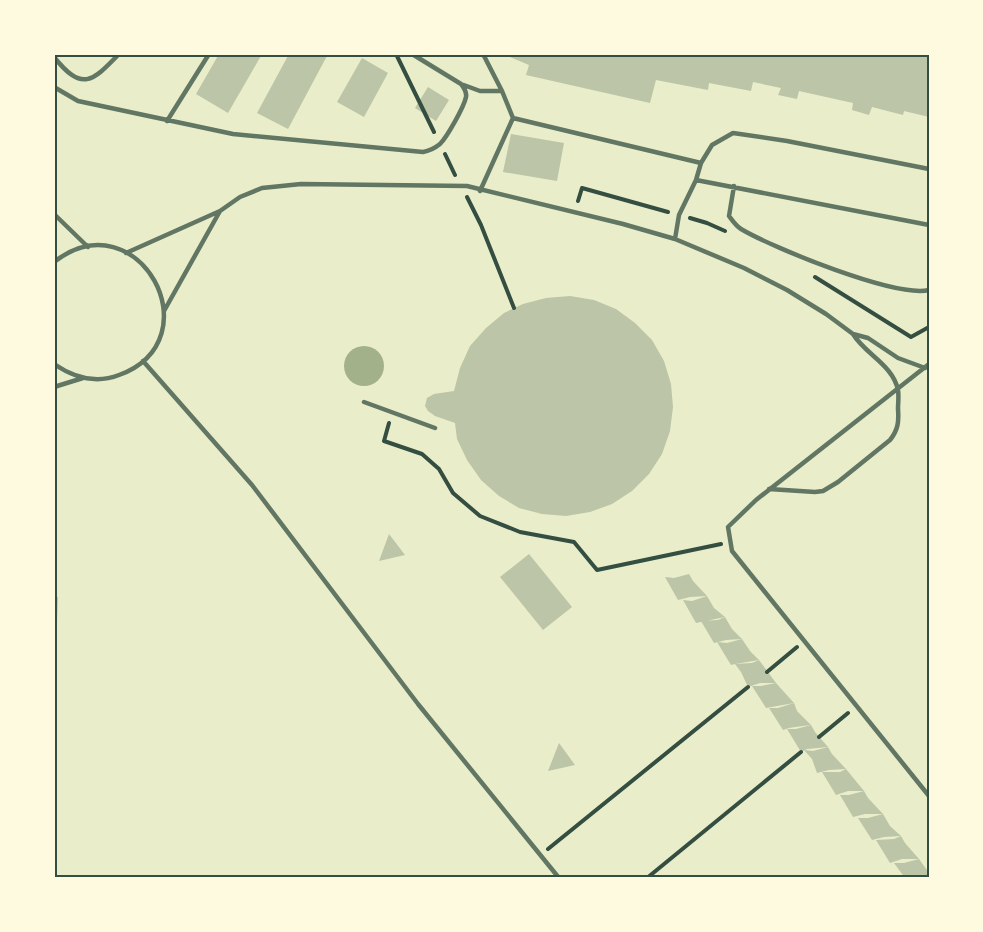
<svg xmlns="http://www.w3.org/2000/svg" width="983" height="932" viewBox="0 0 983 932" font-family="Poppins,sans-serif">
<rect width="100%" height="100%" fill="#e9edc9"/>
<!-- water -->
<path fill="#a3b18a" d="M344 366a20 20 0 1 1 40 0a20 20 0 1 1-40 0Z"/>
<!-- building -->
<path fill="#bcc5a7" d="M219,54H262L228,113L196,94Z
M289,54H328L288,129L257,113Z
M507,54H929V117L904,111L903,115L872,107L869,115L852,110L853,103L799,91L797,99L778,95L781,88L753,82L751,91L709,83L708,90L656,80L650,103L526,75L529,65L510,57Z
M362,58L388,73L364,117L337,102Z
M428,87L449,100L436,121L415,108Z
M511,134L564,143L557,181L503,172Z
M570,296L594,300L616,309L635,323L652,340L664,361L671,384L673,407L670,431L662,454L649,474L632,491L612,504L590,512L566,516L542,514L519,508L499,496L481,480L467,460L457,439L455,423L435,416L428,411L425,406L427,398L434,394L454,391L460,368L470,346L486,328L504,313L523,304L546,298Z
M389,534L405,555L379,561Z
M529,554L572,607L543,630L500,577Z
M689,574L693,581L707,596L714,608L725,617L696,623L683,600L692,601L707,596L690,597L678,600L665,577L674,578Z
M58,597L57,622L54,624V598Z
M725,617L732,629L742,639L750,651L759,660L735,664L752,663L759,660L776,683H760L748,687L741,672L735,664L731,665L717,642L727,643L742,639L726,640L714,643L701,621L718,620Z
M776,683L794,703L766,708L752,686H761Z
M794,703L797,711L811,725L815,732L828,747L832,754L846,769L864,791L868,798L883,814H865L853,817L840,795H849L864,791H848L836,795L822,772H840L846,769L829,770L817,773L812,759L804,750L813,751L828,747L807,749L801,752L787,729H796L811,725L795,727L789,728L783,730L769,708H778Z
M559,743L575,765L548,771Z
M883,814L890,826L901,836L884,837L872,840L858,818H868Z
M901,836L905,843L919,859H902L890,863L876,840L894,839Z
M919,859L929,873V878H905L894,863H904Z"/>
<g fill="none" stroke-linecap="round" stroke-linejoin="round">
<!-- path -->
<path stroke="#344e41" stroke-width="4" d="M396,54L434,132
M445,154L455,175
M467,197L481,225L514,308
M578,201L582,188L668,212
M690,218L707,223L725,231
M815,277L911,337L929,327
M389,423L384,441L422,454L439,469L453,493L480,516L520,532L574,542L597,570L721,544
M767,672L797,647
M819,737L848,713
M548,849L748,687
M647,878L801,752"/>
<!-- service -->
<path stroke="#617663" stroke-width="4.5" d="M54,57C82,92 92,82 119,54
M461,84L480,91H502
M54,87L78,101L233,134L423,152C429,151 435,148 440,144C447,137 464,107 466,97C467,92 464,88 461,84L412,54
M513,118L701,163
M167,121L209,54
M696,180L929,225
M734,186L729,216C732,220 736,226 741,229C773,248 896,298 929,290
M480,191L513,118L502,91L483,54
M54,214L88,247
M675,239L679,215L696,180L701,163L712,145L733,133L787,141L929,169
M126,253L220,211L240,197L262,188L301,184L467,186L623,224L675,239L744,268L787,290L826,314L853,334L868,338L898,358L925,368
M54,262C138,197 216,339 119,375C96,384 73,377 54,364
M164,311L220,211
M143,361L252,485L418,704L559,878
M929,364L756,500L728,527L732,551L929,796
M54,387L83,378
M364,402L435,428
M769,489L815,492L823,491L838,482L890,440C898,430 899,422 898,409C898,403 899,396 898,390C893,365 865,354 853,334"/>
</g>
<!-- border -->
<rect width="983" height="932" fill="none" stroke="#fefae0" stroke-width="111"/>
<rect x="56" y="56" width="872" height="820" fill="none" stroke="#344e41" stroke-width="2"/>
</svg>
